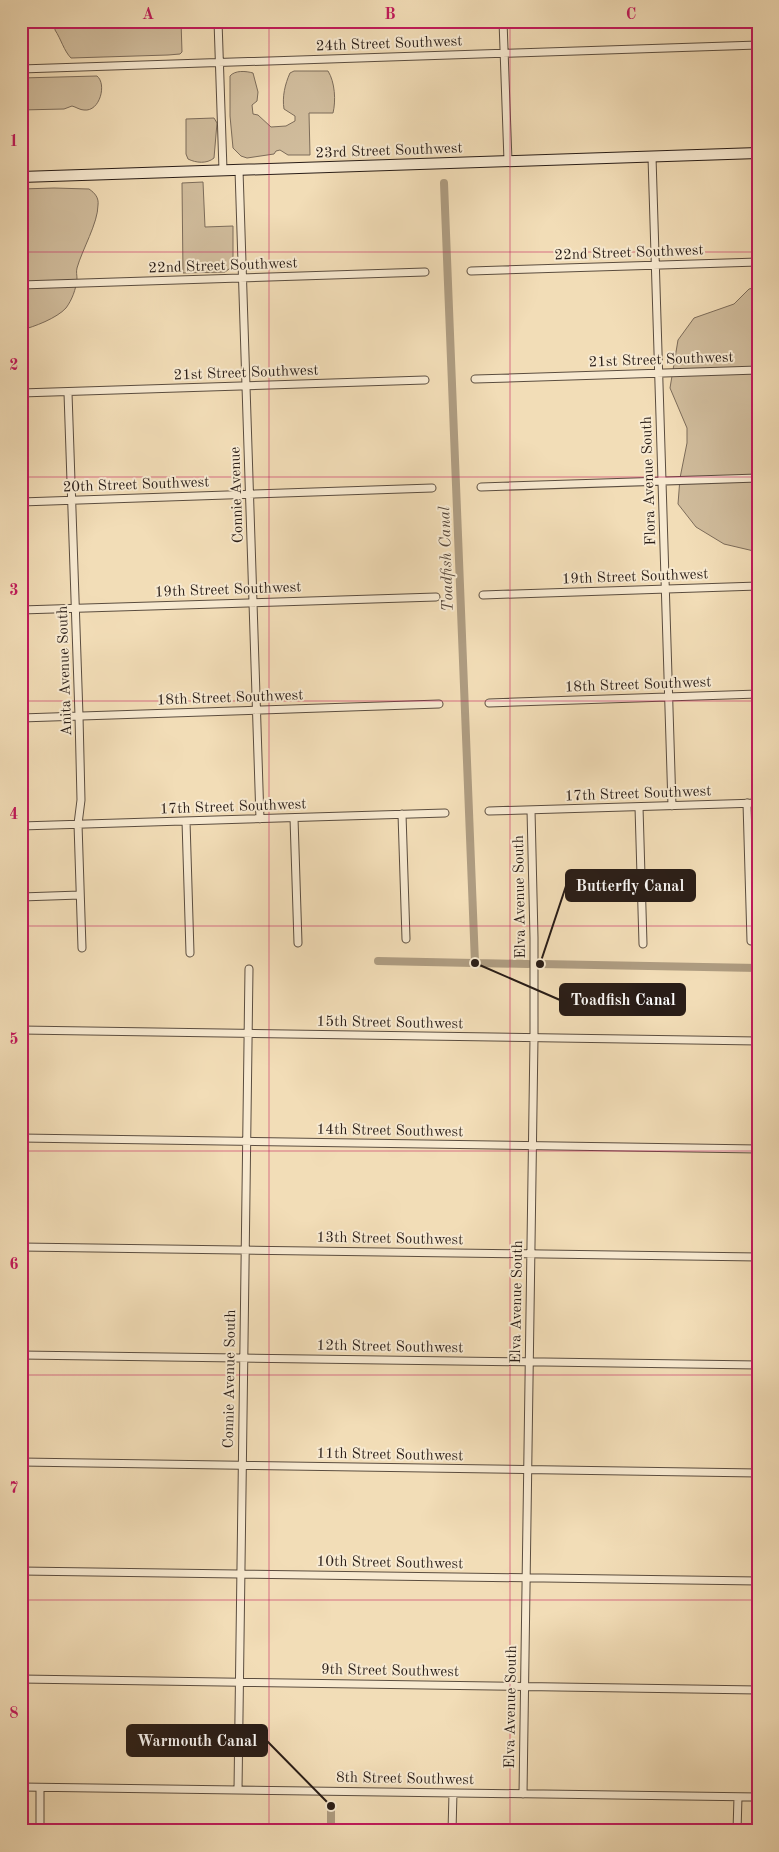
<svg xmlns="http://www.w3.org/2000/svg" width="779" height="1852" viewBox="0 0 779 1852" font-family="'Old Standard TT',serif">
<rect width="100%" height="100%" fill="#f2ddb7"/>
<filter id="stains"><feTurbulence type="fractalNoise" baseFrequency=".004" numOctaves="4"/><feColorMatrix values="0 0 0 0 .2 0 0 0 0 .09 0 0 0 0 .02 0 0 0 .5 -.17"/></filter>
<radialGradient id="worn" r=".72"><stop offset=".6" stop-color="#630" stop-opacity="0"/><stop offset="1" stop-color="#630" stop-opacity=".3"/></radialGradient>
<!-- green -->
<path fill="#d0bc9c" stroke="#7c6c5a" d="M55,21H181L182,52L180,54L168,55L71,58C64,51 61,39 55,30Z
M294,71H328C335,82 336,101 333,113H309L310,155H288L280,150L276,151L274,154L247,158L241,156L233,148L230,116V76C235,70 246,71 253,73L258,92L257,101L252,105L253,114L258,115L271,127L286,126L295,121V116L284,109C282,97 285,84 290,73Z
M97,76C107,84 100,112 84,110C80,110 76,107 72,106L64,109L21,110V78Z
M214,118L217,123L214,158C207,164 196,163 188,159L186,154V119Z
M203,182L205,227L233,226V266L225,272L183,273L182,183Z
M54,188L89,189C95,193 99,198 98,205C98,223 82,250 77,268C76,272 77,275 77,279C76,289 72,300 66,308C57,318 34,327 21,330V189Z
M758,287V552L724,544L696,527L678,504L680,478L687,443V428L670,388L678,340L694,318L734,304L749,289Z"/>
<g fill="none" stroke-linecap="round" stroke-linejoin="round">
<!-- canal -->
<path stroke="#ae9c81" stroke-width="8" d="M444,183L475,963
M378,961L528,964
M540,964L758,968
M331,1831V1806"/>
<!-- street casing -->
<g stroke="#5b4d3f" stroke-width="9">
<path id="street" d="M218,21L223,170
M503,21L508,161
M21,69L758,45
M652,157L672,806
M239,170L260,819
M471,271L758,262
M21,285L425,272
M475,379L758,370
M21,393L425,380
M68,393L79,716L81,800L78,824L82,948
M481,487L758,478
M21,502L432,488
M483,595L758,586
M21,610L436,597
M489,703L758,694
M21,718L439,704
M747,803L751,941
M639,807L643,944
M489,811L758,803
M402,814L406,939
M294,818L298,943
M186,821L190,953
M21,826L445,813
M21,897L80,895
M21,1030L758,1041
M21,1138L758,1149
M21,1247L758,1257
M21,1355L758,1365
M21,1462L758,1473
M21,1571L758,1581
M21,1679L758,1690
M21,1787L758,1797
M238,1790L249,969
M523,1794L534,1038V938L531,810
M40,1831V1788
M452,1831L453,1793
M737,1831L738,1797"/>
</g>
<!-- secondary casing -->
<g stroke="#291d17" stroke-width="12">
<path id="secondary" d="M21,177L758,153"/>
</g>
<!-- street -->
<use href="#street" stroke="#f7e9d0" stroke-width="7"/>
<!-- secondary -->
<use href="#secondary" stroke="#f7e9d0" stroke-width="10"/>
</g>
<!-- grid -->
<path fill="none" stroke="#c2185b" stroke-width="1" stroke-opacity="0.55" d="M269,21V1831M510,21V1831M21,252H758M21,477H758M21,701H758M21,926H758M21,1151H758M21,1375H758M21,1600H758"/>
<g text-anchor="middle" stroke-width="4" stroke-linejoin="round" paint-order="stroke">
<!-- street labels -->
<g font-size="15" fill="#291d17" stroke="#f7e9d0">
<text transform="translate(389 43) rotate(-2)" y="5">24th Street Southwest</text>
<text transform="translate(389 150) rotate(-2)" y="5">23rd Street Southwest</text>
<text transform="translate(629 252) rotate(-2)" y="5">22nd Street Southwest</text>
<text transform="translate(223 265) rotate(-2)" y="5">22nd Street Southwest</text>
<text transform="translate(661 359) rotate(-2)" y="5">21st Street Southwest</text>
<text transform="translate(246 372) rotate(-2)" y="5">21st Street Southwest</text>
<text transform="translate(648 481) rotate(-92)" y="5">Flora Avenue South</text>
<text transform="translate(136 484) rotate(-2)" y="5">20th Street Southwest</text>
<text transform="translate(236 495) rotate(-92)" y="5">Connie Avenue</text>
<text transform="translate(635 576) rotate(-2)" y="5">19th Street Southwest</text>
<text transform="translate(228 589) rotate(-2)" y="5">19th Street Southwest</text>
<text transform="translate(64 671) rotate(-92)" y="5">Anita Avenue South</text>
<text transform="translate(638 684) rotate(-2)" y="5">18th Street Southwest</text>
<text transform="translate(230 697) rotate(-2)" y="5">18th Street Southwest</text>
<text transform="translate(638 793) rotate(-2)" y="5">17th Street Southwest</text>
<text transform="translate(233 806) rotate(-2)" y="5">17th Street Southwest</text>
<text transform="translate(519 897) rotate(-91)" y="5">Elva Avenue South</text>
<text transform="translate(390 1022) rotate(1)" y="5">15th Street Southwest</text>
<text transform="translate(390 1130) rotate(1)" y="5">14th Street Southwest</text>
<text transform="translate(390 1238) rotate(1)" y="5">13th Street Southwest</text>
<text transform="translate(516 1302) rotate(-89)" y="5">Elva Avenue South</text>
<text transform="translate(390 1346) rotate(1)" y="5">12th Street Southwest</text>
<text transform="translate(229 1379) rotate(-89)" y="5">Connie Avenue South</text>
<text transform="translate(390 1454) rotate(1)" y="5">11th Street Southwest</text>
<text transform="translate(390 1562) rotate(1)" y="5">10th Street Southwest</text>
<text transform="translate(390 1670) rotate(1)" y="5">9th Street Southwest</text>
<text transform="translate(510 1707) rotate(-89)" y="5">Elva Avenue South</text>
<text transform="translate(405 1778) rotate(1)" y="5">8th Street Southwest</text>
</g>
<!-- water labels -->
<g font-size="16" font-style="italic" fill="#58493c" stroke="#f7e9d0">
<text transform="translate(445 559) rotate(-92)" y="6">Toadfish Canal</text>
</g>
</g>
<!-- callouts -->
<path fill="none" stroke="#291d17" stroke-width="2" d="M540 964L566 886M475 963L560 1000M331 1806L267 1741"/>
<g fill="#291d17" stroke="#f7e9d0" stroke-width="2">
<circle cx="540" cy="964" r="5"/>
<circle cx="475" cy="963" r="5"/>
<circle cx="331" cy="1806" r="5"/>
</g>
<g fill="#291d17" stroke="#291d17" stroke-width="2">
<rect x="566" y="870" width="129" height="31" rx="5"/>
<rect x="560" y="984" width="125" height="31" rx="5"/>
<rect x="127" y="1725" width="140" height="31" rx="5"/>
</g>
<g font-size="16" text-anchor="middle" font-weight="bold" fill="#fff">
<text x="630" y="891">Butterfly Canal</text>
<text x="623" y="1005">Toadfish Canal</text>
<text x="197" y="1746">Warmouth Canal</text>
</g>
<!-- margin -->
<rect width="779" height="1852" fill="none" stroke="#f2ddb7" stroke-width="55"/>
<rect x="28" y="28" width="724" height="1796" fill="none" stroke="#c2185b" stroke-width="2"/>
<g font-size="16" text-anchor="middle" font-weight="bold" fill="#c2185b">
<text x="148" y="19">A</text>
<text x="390" y="19">B</text>
<text x="631" y="19">C</text>
<text x="14" y="146">1</text>
<text x="14" y="370">2</text>
<text x="14" y="595">3</text>
<text x="14" y="819">4</text>
<text x="14" y="1044">5</text>
<text x="14" y="1269">6</text>
<text x="14" y="1493">7</text>
<text x="14" y="1718">8</text>
</g>
<rect width="100%" height="100%" filter="url(#stains)"/>
<rect width="100%" height="100%" fill="url(#worn)"/>
</svg>
